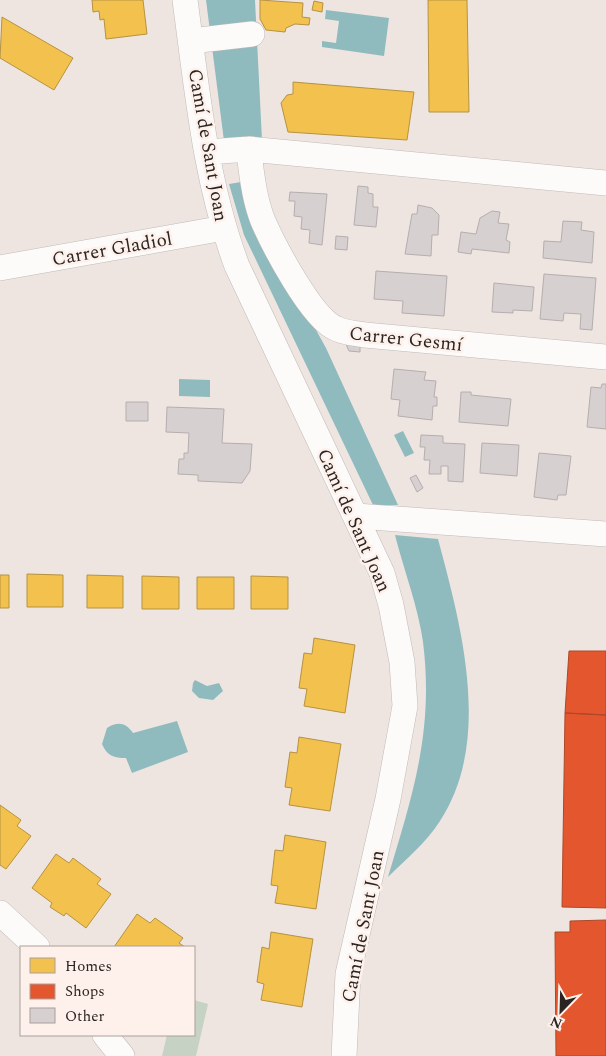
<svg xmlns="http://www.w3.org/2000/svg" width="606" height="1056" viewBox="0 0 606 1056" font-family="Spectral,serif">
<rect width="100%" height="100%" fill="#eee5e1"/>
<!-- green -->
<path fill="#c6d2c3" d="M194,1000L208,1004L196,1056H162L167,1035H194Z"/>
<!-- water -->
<path fill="#8fbbbf" d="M206,0H255L262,140L224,141Z
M326,10L389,18L384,56L322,47V41L336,43L339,21L325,19Z
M241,182L290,283L326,348L398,505H373L256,260L244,235L229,184Z
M179,379L210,380V397L179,396Z
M403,431L414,453L405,457L394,435Z
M395,535L438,539C461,625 493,740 440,821C426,843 406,859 388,877C413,794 434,730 423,642C418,606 404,571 395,535Z
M195,680L207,686L219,683L223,691L213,700L199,698L192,691L193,683Z
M177,721L188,752L132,773L126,758C114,758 107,756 102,744L107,728C118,721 126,723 133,733Z"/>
<!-- homes -->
<path fill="#f2c14e" stroke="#b69241" d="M92,0H143L147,34L106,39L104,19L100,20L99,11L93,12Z
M260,0L303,3L302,17L310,18L309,25L295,24L286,28L285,32L266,30L260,19Z
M428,0H467L469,112H429Z
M314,1L323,3L322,12L312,10Z
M2,17L73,58L54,90L0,58Z
M293,82L414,92L407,140L288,132L281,103L287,95L293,94Z
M27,574L63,575V607H27Z
M0,575H9V608H0Z
M87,575L123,576V608H87Z
M142,576L179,577V609H142Z
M251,576L288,577V609H251Z
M197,577H234V609H197Z
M314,638L355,645L345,713L304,706L307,689L299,688L304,653L312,654Z
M299,737L341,744L330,811L289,805L292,788L285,787L290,752L297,753Z
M0,805L21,820L17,826L31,836L6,869L0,865Z
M285,835L326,842L316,909L275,903L278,886L271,885L275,850L283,851Z
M56,854L69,863L73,858L101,879L97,884L111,894L86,928L66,913L64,916L50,907L52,903L32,888Z
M137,914L150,923L155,918L183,938L179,943L185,947H114Z
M271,932L313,939L302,1007L261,1000L264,984L257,982L262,947L269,949Z"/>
<!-- shops -->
<path fill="#e4572e" stroke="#ac482a" d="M569,651H606V715L565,713Z
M565,713L606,715V908L562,907Z
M606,920V1056H556L555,932H570V921Z"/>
<!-- building -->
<path fill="#d6d0d1" stroke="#b4aeae" d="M358,186L368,187V193L373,194V207H378L376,227L354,225Z
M290,192L327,194L322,245L309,243L310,230L301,229L302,217L294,216L295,201H289Z
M418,205L432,208L439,215L438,235H432L431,256L405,254L412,214H417Z
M492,211L500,212L498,223L509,224L506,240L510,242L509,253L472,249L471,254L458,252L461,232L476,234L480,218Z
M563,221L582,222L581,230L594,232L592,263L543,258L544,241L561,242Z
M336,236L348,237L347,250L335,249Z
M376,271L447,276L444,316L402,313L403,301L374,299Z
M544,274L596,278L592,330L580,329L581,314L564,313L563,321L540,319Z
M494,283L534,287L532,311L513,310V313L492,312Z
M345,342L360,344V352L349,351Z
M394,369L426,372L424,380L436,381L434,397H437V406H433L432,420L398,416L400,400L391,399Z
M602,384H606V429L587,427L591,387L601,388Z
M461,392H471V395L511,399L508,426L459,422Z
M126,402H148V421H126Z
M167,407L224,409L222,443L252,444L250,471L242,483L198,481V475L178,474L179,459H184V453H188L189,433L166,432Z
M421,435L443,436V443L465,444L463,482L448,481V466H441V474H429L430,460H424L425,447H420Z
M482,443L519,445L517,476L480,473Z
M539,453L571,456L566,495H558L557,500L534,497Z
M416,475L423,488L417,492L410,478Z"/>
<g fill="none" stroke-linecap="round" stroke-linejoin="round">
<!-- minor casing -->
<g stroke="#c1bab7" stroke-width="26">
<path id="minor" d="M185,0C197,89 205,181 237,266L382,573L391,605L402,662L405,706L388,799L348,974L344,1056
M191,41L252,34
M249,149C251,173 254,199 263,221C274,246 311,317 335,328C344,333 355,333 365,335L606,357
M207,152L249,149L606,183
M0,268L224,228
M356,516L606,534
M0,913L37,947
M105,1035L122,1056"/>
</g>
<!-- minor -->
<use href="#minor" stroke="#fcfbfa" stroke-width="25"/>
</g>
<g text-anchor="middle" stroke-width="5" stroke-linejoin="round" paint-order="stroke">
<!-- street labels -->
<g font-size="19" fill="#2b2522" stroke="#fef1eb">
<text transform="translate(209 145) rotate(80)" y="7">Camí de Sant Joan</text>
<text transform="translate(112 248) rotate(-10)" y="7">Carrer Gladiol</text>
<text transform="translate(406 338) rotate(6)" y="7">Carrer Gesmí</text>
<text transform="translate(355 520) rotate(66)" y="7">Camí de Sant Joan</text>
<text transform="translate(362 926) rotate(-79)" y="7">Camí de Sant Joan</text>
</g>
</g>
<!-- legend -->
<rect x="20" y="946" width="175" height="90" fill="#fef1eb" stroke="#aa9f9b"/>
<rect x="30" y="958" width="25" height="15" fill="#f2c14e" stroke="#aa9f9b"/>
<text x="65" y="971" font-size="15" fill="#2b2522">Homes</text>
<rect x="30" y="984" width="25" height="15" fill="#e4572e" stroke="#aa9f9b"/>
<text x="65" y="996" font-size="15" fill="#2b2522">Shops</text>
<rect x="30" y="1008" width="25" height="15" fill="#d6d0d1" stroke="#aa9f9b"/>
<text x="65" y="1021" font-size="15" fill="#2b2522">Other</text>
<!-- north arrow -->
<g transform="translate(561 1011) rotate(203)" stroke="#fef1eb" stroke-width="4" paint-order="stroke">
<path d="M0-4L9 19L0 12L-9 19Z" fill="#2b2522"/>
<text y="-8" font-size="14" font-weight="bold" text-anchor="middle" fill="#2b2522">N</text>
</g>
</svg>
